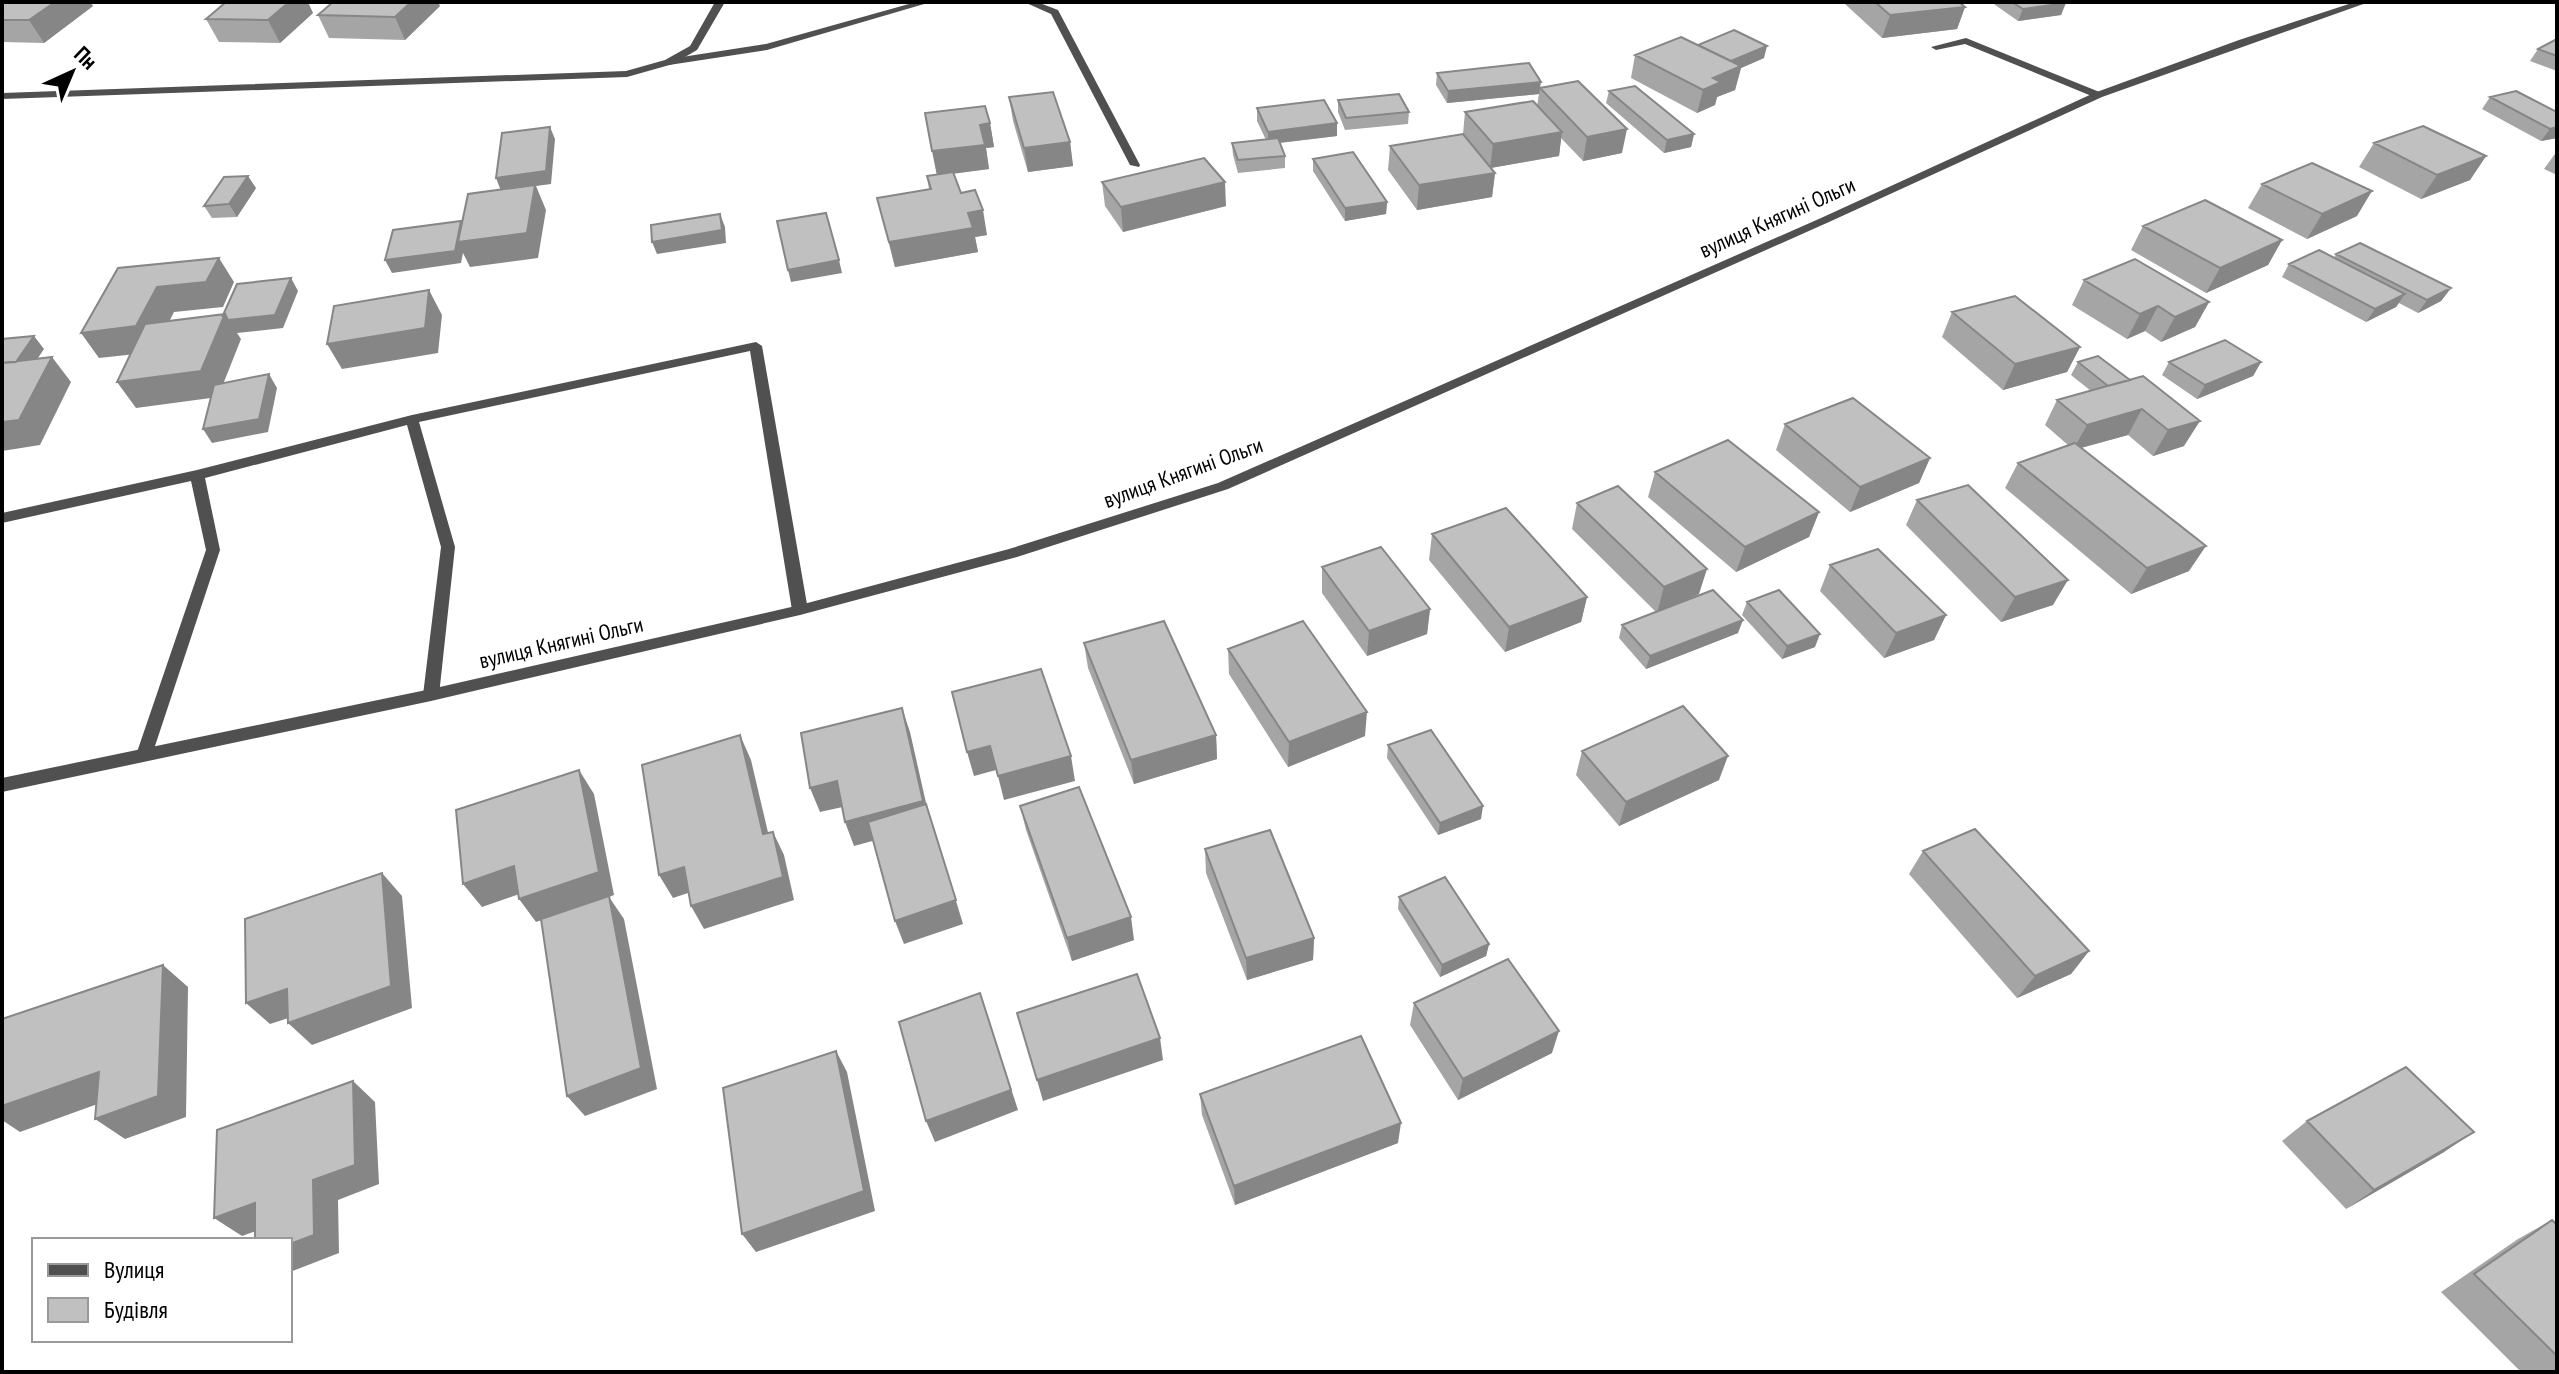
<svg xmlns="http://www.w3.org/2000/svg" width="2559" height="1374" viewBox="0 0 2559 1374" font-family="'PT Sans Narrow',sans-serif">
<rect width="100%" height="100%" fill="#fff"/>
<g fill="none" stroke-linecap="round" stroke-linejoin="round">
<!-- service -->
<path fill="#505050" fill-rule="evenodd" d="M916,2H931L767,50L669,65L664,62L669,59L766,44Z
M1024,2H1037L1058,10L1140,165L1139,167L1130,165L1051,14Z
M1966,38L2102,93L2103,95L2094,97L1965,44L1936,50L1931,47Z
M756,342L762,346L808,610L800,615L792,610L750,351L419,422L455,547L439,695L437,699H425L423,695L441,547L407,425L205,478L220,550L152,755L150,760H138L136,755L206,550L191,481L2,523V513L197,470L412,415Z"/>
<!-- minor -->
<path fill="#505050" fill-rule="evenodd" d="M715,2H725L697,50L673,64L627,77L2,99V93L626,71L665,60L690,46Z"/>
<!-- tertiary -->
<path fill="#505050" fill-rule="evenodd" d="M2355,2H2369L2102,97L1829,222L1228,489L1017,557L800,615L431,701L2,792V778L431,689L800,605L1009,549L1218,483L1821,218L2094,93L2239,40Z"/>
</g>
<!-- wall -->
<path fill="#a5a5a5" d="M2,2H90L93,6L44,43L2,42Z
M1846,2H1959L1965,7L1957,29L1882,38L1845,4Z
M1991,2H2064L2061,15L2018,21Z
M440,6L405,40L329,38L318,15Z
M313,13L280,43L219,42L206,19Z
M2557,39V71L2530,61L2538,49Z
M1698,45L1764,58L1741,68L1735,90L1717,97L1715,105L1697,113L1631,78L1635,55Z
M1437,73L1541,88L1622,153L1583,161L1561,138L1559,156L1491,168L1495,173L1492,197L1417,210L1388,170L1390,146L1463,134L1465,112L1537,106L1539,94L1447,103L1436,85Z
M1609,91L1694,134L1691,147L1664,153L1606,103Z
M1009,97L1070,142L1073,166L1028,172L1013,121Z
M2490,97L2557,112V138L2541,141L2482,109Z
M1338,100L1409,112L1408,124L1345,130L1338,112Z
M1257,108L1337,136L1280,143L1285,156V168L1238,173L1233,155L1232,143L1266,140L1257,121Z
M990,123L994,147L986,148L989,169L954,173L961,193L987,235L975,237L978,252L895,267L877,198L929,189L927,176L937,175Z
M2374,143L2486,156L2470,180L2421,199L2359,167Z
M2557,151V175L2544,169Z
M1313,159L1387,202L1386,214L1345,221L1313,171Z
M1102,182L1226,206L1123,232L1105,206Z
M2262,184L2357,216L2307,239L2248,208Z
M256,188L237,217L212,218L204,206Z
M2143,226L2282,240L2268,265L2206,293L2131,250Z
M2336,254L2451,288L2441,301L2418,313L2399,303L2396,307L2366,322L2282,277L2289,264L2334,258Z
M2084,280L2209,302L2195,327L2161,342L2145,331L2127,339L2072,305Z
M1952,312L2080,347L2067,372L2003,390L1942,337Z
M2098,356L2184,446L2153,456L2128,435L2081,448L2189,571L2131,594L2005,488L2018,463L2068,445L2045,425L2057,400L2091,391L2071,375L2078,362Z
M2169,362H2261L2253,376L2197,399L2162,375Z
M1785,424L1930,458L1919,483L1850,512L1776,450Z
M1655,472L1819,512L1809,537L1736,572L1648,497Z
M1917,500L2053,605L2001,622L1906,525Z
M1577,503L1699,594L1672,606L1738,633L1646,669L1619,638L1622,625L1656,612L1572,529Z
M1432,534L1587,597L1581,622L1505,652L1429,560Z
M1830,565L1946,615L1934,640L1884,658L1820,591Z
M1322,567L1430,609L1427,634L1367,656L1322,593Z
M1747,602L1815,647L1782,659L1742,615Z
M1084,643L1216,735L1217,759L1134,784L1088,668Z
M1228,649L1365,736L1288,767L1229,674Z
M1388,745L1481,819L1438,835L1387,758Z
M1582,751L1719,780L1619,826L1576,775Z
M1020,806L1134,940L1072,961L1026,830Z
M1205,849L1314,938L1313,960L1247,980L1206,873Z
M1923,851L2089,951L2071,974L2017,998L1909,874Z
M1399,897L1489,944L1486,956L1440,977L1398,909Z
M1414,1003L1552,1053L1458,1100L1410,1025Z
M1200,1094L1398,1143L1235,1205L1202,1115Z
M2307,1121L2444,1152L2346,1209L2282,1141Z
M2552,1220L2557,1225V1372H2521L2441,1292L2518,1239Z"/>
<!-- shaded-wall -->
<path fill="#868686" d="M55,2H90L93,6L44,43L29,20Z
M289,2H308L313,13L280,43L268,20Z
M411,2H438L440,6L405,40L395,17Z
M2066,3L2061,15L2018,21L2023,9Z
M1965,7L1957,29L1882,38L1890,15Z
M1767,46L1764,58L1741,68L1735,90L1717,97L1715,105L1697,113L1703,90L1725,63Z
M1541,82L1539,94L1447,103L1448,91Z
M990,123L994,147L986,148L989,169L937,176L932,151L980,125Z
M1337,123V136L1268,144V132Z
M550,127L555,139L551,184L536,186L546,210L538,258L470,267L463,253L461,263L392,273L385,260L461,221L467,234L501,191L496,178Z
M2557,127V138L2541,141L2550,129Z
M1627,129L1622,153L1583,161L1587,137Z
M1562,132L1559,156L1490,168L1493,144Z
M1694,134L1691,147L1664,153L1667,140Z
M1070,142L1073,166L1028,172L1024,148Z
M2486,156L2470,180L2421,199L2437,175Z
M1495,173L1492,197L1417,210L1419,185Z
M248,176L256,188L237,217L229,204Z
M1225,182L1226,206L1123,232L1121,207Z
M2372,191L2357,216L2307,239L2322,214Z
M1387,202L1386,214L1345,221V208Z
M983,210L987,235L975,237L978,252L895,267L889,242L968,213Z
M720,214L725,227L726,243L657,254L652,242Z
M2282,240L2268,265L2206,293L2220,268Z
M219,258L234,282L223,307L174,312L154,352L99,358L81,333L157,287Z
M839,260L842,273L791,282L788,270Z
M291,278L298,291L283,328L237,333L241,339L218,397L136,408L117,382L225,314Z
M2451,288L2441,301L2418,313L2427,300Z
M429,290L442,315L438,353L342,369L327,344Z
M2405,294L2396,307L2366,322L2375,309Z
M2209,302L2195,327L2161,342L2175,317Z
M2158,306L2145,331L2127,339L2140,314Z
M34,336L44,349L24,379L13,366Z
M2080,347L2067,372L2003,390L2015,364Z
M52,357L71,382L40,445L2,451V422Z
M2261,362L2253,376L2197,399L2205,385Z
M269,374L277,388L268,432L212,443L203,429Z
M2142,409L2128,435L2073,450L2087,425Z
M2200,421L2184,446L2153,456L2168,430Z
M1930,458L1919,483L1850,512L1860,487Z
M1819,512L1809,537L1736,572L1745,547Z
M2206,546L2189,571L2131,594L2147,568Z
M1707,569L1699,594L1657,613L1664,587Z
M2068,580L2053,605L2001,622L2015,597Z
M1587,597L1581,622L1505,652L1509,627Z
M1430,609L1427,634L1367,656L1369,631Z
M1946,615L1934,640L1884,658L1896,633Z
M1743,620L1738,633L1646,669L1650,656Z
M1820,634L1815,647L1782,659L1787,646Z
M902,708L910,732L931,825L854,846L845,822Z
M1367,712L1365,736L1288,767L1289,742Z
M740,735L751,760L774,858L763,834Z
M1216,735L1217,759L1134,784L1131,760Z
M990,746L996,770L974,776L967,752Z
M1071,756L1075,781L1004,800L998,776Z
M1728,756L1719,780L1619,826L1626,802Z
M579,770L594,794L614,895L609,897L624,919L657,1089L585,1116L567,1096L609,897L536,922L519,899Z
M837,781L847,806L820,812L810,788Z
M1483,806L1481,819L1438,835L1440,823Z
M934,828L963,924L904,944L895,921Z
M773,832L784,855L794,900L704,929L691,906Z
M514,866L531,890L482,907L463,884Z
M684,867L697,890L673,898L659,875Z
M382,873L402,896L412,1008L312,1045L288,1023Z
M1131,917L1134,940L1072,961L1067,938Z
M1314,938L1313,960L1247,980L1246,958Z
M1489,944L1486,956L1440,977L1442,965Z
M2089,951L2071,974L2017,998L2035,976Z
M163,965L188,987L186,1117L125,1139L95,1119Z
M287,989L310,1011L270,1024L246,1003Z
M980,993L1018,1110L935,1142L926,1121Z
M1559,1031L1552,1053L1458,1100L1463,1079Z
M1160,1038L1163,1060L1043,1101L1037,1080Z
M836,1051L847,1072L875,1211L756,1252L742,1234Z
M99,1072L128,1093L20,1132L2,1120V1106Z
M353,1081L375,1102L379,1184L338,1200L339,1253L290,1272V1244L313,1180Z
M1401,1123L1398,1143L1235,1205L1234,1186Z
M2474,1132L2444,1152L2346,1209L2374,1190Z
M255,1203L281,1222L242,1236L214,1218Z"/>
<!-- building -->
<path fill="#c0c0c0" stroke="#868686" stroke-width="2" d="M2,2H55L29,20H2Z
M226,2H289L268,20L206,19Z
M333,2H411L395,17L318,15Z
M1875,2H1959L1965,7L1890,15Z
M2012,2H2064L2066,3L2023,9Z
M1734,30L1767,46L1731,61L1698,45Z
M1681,37L1741,66L1713,78L1721,82L1703,90L1635,55Z
M2557,39V56L2538,49Z
M1529,63L1541,82L1448,91L1437,73Z
M1578,81L1627,129L1587,137L1540,88Z
M1635,86L1694,134L1667,140L1609,91Z
M2516,91L2557,112V127L2550,129L2490,97Z
M1053,92L1070,142L1024,148L1009,97Z
M1399,94L1409,112L1346,118L1338,100Z
M1324,100L1337,123L1268,132L1257,108Z
M1533,101L1562,132L1493,144L1465,112Z
M985,106L990,123L980,125L985,145L932,151L925,113Z
M2423,126L2486,156L2437,175L2374,143Z
M550,127L546,171L496,178L502,133Z
M1463,134L1495,173L1419,185L1390,146Z
M1278,138L1285,156L1238,160L1232,143Z
M1353,152L1387,202L1345,208L1313,159Z
M1204,158L1225,182L1121,207L1102,182Z
M2312,163L2372,191L2322,214L2262,184Z
M953,172L961,193L975,190L983,210L968,213L973,228L889,242L877,198L931,189L927,176Z
M248,176L229,204L204,206L224,177Z
M535,185L527,233L458,242L468,194Z
M2205,200L2282,240L2220,268L2143,226Z
M826,213L839,260L788,270L777,221Z
M720,214L722,230L652,242L651,225Z
M461,221L455,251L385,260L393,230Z
M2360,243L2451,288L2427,300L2336,254Z
M2319,250L2405,294L2375,309L2289,264Z
M219,258L206,282L157,287L136,326L81,333L118,268Z
M2135,259L2209,302L2175,317L2158,306L2140,314L2084,280Z
M291,278L275,315L228,320L225,314L223,315L237,284Z
M429,290L425,328L327,344L334,306Z
M2015,296L2080,347L2015,364L1952,312Z
M225,314L201,371L117,382L145,324Z
M34,336L16,362L2,363V339Z
M2225,340L2261,362L2205,385L2169,362Z
M2098,356L2130,380L2108,386L2078,362Z
M52,357L19,420L2,422V363Z
M269,374L259,419L203,429L214,385Z
M2143,376L2200,421L2168,430L2142,409L2087,425L2057,400Z
M1853,398L1930,458L1860,487L1785,424Z
M1728,440L1819,512L1745,547L1655,472Z
M2075,443L2206,546L2147,568L2018,463Z
M1968,485L2068,580L2015,597L1917,500Z
M1618,486L1707,569L1664,587L1577,503Z
M1506,508L1587,597L1509,627L1432,534Z
M1381,547L1430,609L1369,631L1322,567Z
M1878,549L1946,615L1896,633L1830,565Z
M1713,590L1743,620L1650,656L1622,625Z
M1779,590L1820,634L1787,646L1747,602Z
M1164,621L1216,735L1131,760L1084,643Z
M1303,621L1367,712L1289,742L1228,649Z
M1041,669L1071,756L998,776L990,746L967,752L952,692Z
M1683,706L1728,756L1626,802L1582,751Z
M902,708L923,801L845,822L837,781L810,788L801,733Z
M1431,730L1483,806L1440,823L1388,745Z
M740,735L763,834L773,832L783,877L691,906L684,867L659,875L642,765Z
M579,770L599,872L519,899L514,866L463,884L456,810Z
M1079,787L1131,917L1067,938L1020,806Z
M926,804L956,900L895,921L868,822Z
M1975,829L2089,951L2035,976L1923,851Z
M1270,830L1314,938L1246,958L1205,849Z
M382,873L391,986L288,1023L287,989L246,1003L245,919Z
M1445,877L1489,944L1442,965L1399,897Z
M609,896L641,1068L567,1096L541,919Z
M1508,959L1559,1031L1463,1079L1414,1003Z
M163,965L158,1096L95,1119L99,1072L2,1106V1019Z
M1137,974L1160,1038L1037,1080L1017,1013Z
M980,993L1011,1090L926,1121L899,1022Z
M1361,1036L1401,1123L1234,1186L1200,1094Z
M836,1051L864,1191L742,1234L723,1088Z
M2406,1067L2474,1132L2374,1190L2307,1121Z
M353,1081L355,1165L313,1180L314,1235L290,1244V1240H255V1203L214,1218L217,1130Z
M2552,1220L2557,1225V1356L2474,1274Z"/>
<g text-anchor="middle" stroke-width="6" stroke-linejoin="round" paint-order="stroke">
<!-- street labels -->
<g font-size="22" fill="#000" stroke="#fff">
<text transform="translate(1777 217) rotate(-24)" y="8">вулиця Княгині Ольги</text>
<text transform="translate(1183 472) rotate(-20)" y="8">вулиця Княгині Ольги</text>
<text transform="translate(561 642) rotate(-13)" y="8">вулиця Княгині Ольги</text>
</g>
</g>
<!-- border -->
<rect width="2559" height="1374" fill="none" stroke="#000000" stroke-width="8"/>
<!-- legend -->
<rect x="32" y="1238" width="260" height="104" fill="#ffffff" stroke="#999999" stroke-width="2"/>
<rect x="48" y="1264" width="40" height="12" fill="#505050" stroke="#999999" stroke-width="2"/>
<text x="104" y="1278" font-size="24" fill="#000000">Вулиця</text>
<rect x="48" y="1298" width="40" height="24" fill="#c0c0c0" stroke="#999999" stroke-width="2"/>
<text x="104" y="1318" font-size="24" fill="#000000">Будівля</text>
<!-- north arrow -->
<g transform="translate(72 72) rotate(44)" stroke="#ffffff" stroke-width="6" paint-order="stroke">
<path d="M0-6L14 30L0 20L-14 30Z" fill="#000000"/>
<text y="-12" font-size="22" font-weight="bold" text-anchor="middle" fill="#000000">Пн</text>
</g>
</svg>
